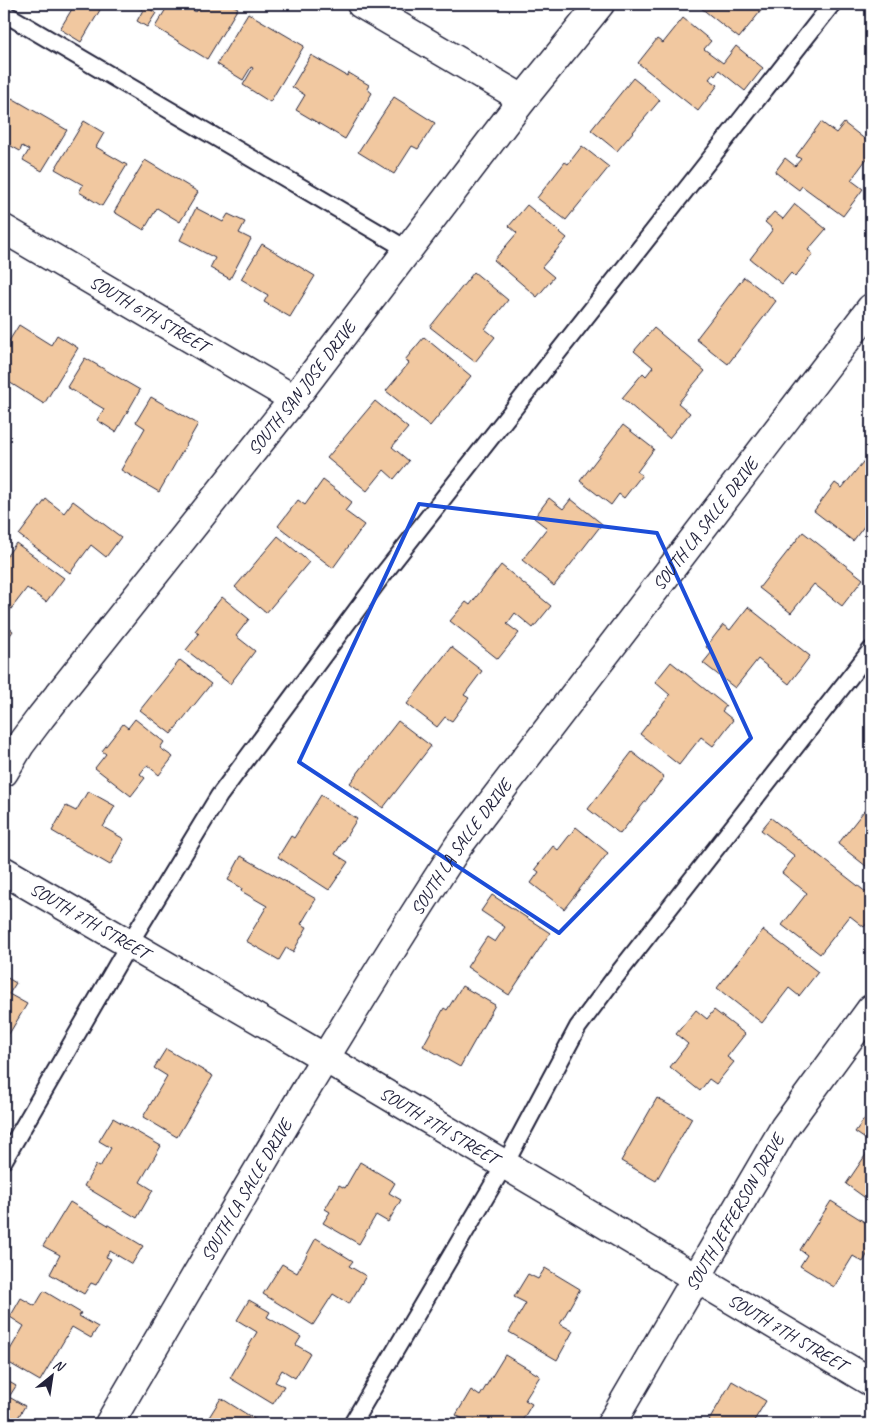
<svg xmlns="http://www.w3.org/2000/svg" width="875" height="1428" viewBox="0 0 875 1428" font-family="Caveat,sans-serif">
<rect width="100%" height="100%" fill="#fff"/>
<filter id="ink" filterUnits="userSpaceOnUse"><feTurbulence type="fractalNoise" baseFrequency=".02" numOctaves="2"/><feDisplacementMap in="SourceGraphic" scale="10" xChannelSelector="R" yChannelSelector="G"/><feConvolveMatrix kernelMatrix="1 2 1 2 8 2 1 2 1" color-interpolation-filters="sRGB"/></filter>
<g filter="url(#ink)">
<!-- building -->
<path fill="#f1c8a0" stroke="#22223b" d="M75,4H95L93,6L100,10L81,42L60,29Z
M131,4H155L151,10L156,13L147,27L137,21L143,10Z
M169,4H182L196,12L201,4H230L238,8L207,59L155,27Z
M696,4H760L764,7L739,38Z
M248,13L304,46L270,102L243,85L253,68L251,67L243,80L217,64Z
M683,18L711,41L704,49L723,63L736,46L763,68L745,91L719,70L715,76L713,74L709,79L718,85L698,111L638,63L657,39L663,43Z
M311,55L347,76L349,73L369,85L367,89L372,93L345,139L296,110L305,95L292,87Z
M4,76L11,80L4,92Z
M633,78L660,100L617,151L591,130Z
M394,97L435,123L418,149L412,146L394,174L358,152Z
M12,98L67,130L42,171L23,160L29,150L22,146L20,151L4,142V111Z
M84,121L104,133L96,147L127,165L102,206L79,192L83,185L55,169Z
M821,122L836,133L844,123L871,144V153L851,180L863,189L843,216L802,186L799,190L775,172L785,158L795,166L801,159L796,156Z
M582,146L609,167L566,220L537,198L565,162L568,164Z
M145,160L198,192L180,222L157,208L144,230L114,212Z
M795,204L826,229L808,250L813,254L795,277L791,273L782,284L750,259L773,229L765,222L774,212L783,219Z
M527,205L567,238L542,267L554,277L537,297L494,260L517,233L509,226Z
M196,208L223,222L228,214L245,222L239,233L251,239L230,279L210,268L215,258L180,240Z
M262,244L315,276L290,317L264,302L268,295L241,279Z
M474,272L508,300L485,329L495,337L475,362L430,327Z
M744,277L776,301L728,364L696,339Z
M4,308L10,312L4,323Z
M19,325L51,345L57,335L78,348L44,404L4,379V349Z
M654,328L705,371L678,403L690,413L669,438L622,398L643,373L646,376L653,367L634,351Z
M424,337L471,376L430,426L386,391L409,363L405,360Z
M85,358L140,390L116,432L97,420L104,409L67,387Z
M151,397L198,424L159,492L121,470L145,428L136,422Z
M375,401L408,428L392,447L409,461L394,479L384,470L367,491L327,458Z
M623,425L654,449L637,472L642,475L624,498L619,494L611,505L580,481Z
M867,457L871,460V517L853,541L814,511L835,483L842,488Z
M323,480L352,502L345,511L364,525L333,568L278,526L298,500L305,505Z
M549,498L563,509L571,499L602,524L554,586L522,560L547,528L534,518Z
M46,499L64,513L73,501L121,537L106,557L91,545L70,573L19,535Z
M803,532L863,579L842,606L814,584L791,613L759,588Z
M278,536L309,562L266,613L235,587Z
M16,543L64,578L46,602L27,588L8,613L4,610V560Z
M501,565L551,606L533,628L515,613L507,624L519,633L498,659L450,621L466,602L470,605Z
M222,597L249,619L236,636L255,651L230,684L186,650L199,634L195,631Z
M748,607L810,656L789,684L758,659L735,688L703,663L712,652L706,647L723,625L730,630Z
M4,624L13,631L4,644L7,646L4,650Z
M451,647L482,671L464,695L469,698L452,721L445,717L437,727L407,704Z
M180,660L211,684L171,734L140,710Z
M671,662L726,706L722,711L733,720L713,746L701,737L679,765L640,734L670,695L655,682Z
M135,719L164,742L160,748L173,757L159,775L147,765L140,774L145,778L131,796L95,768L106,754L102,751L123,724L128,728Z
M398,721L431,746L383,808L350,783Z
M632,752L664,777L620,834L588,809Z
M88,791L115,806L103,827L124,839L110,865L52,831L66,806L76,811Z
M321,795L357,819L335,854L348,862L329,890L278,857L291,836L294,838Z
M871,802V870L838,844Z
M771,818L871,896V918L864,927L850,916L820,954L782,925L807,893L782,873L795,856L761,830Z
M576,827L608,853L564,909L531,883L539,872L535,869L553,846L558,850Z
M241,856L316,899L301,924L307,927L293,952L286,948L279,960L246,941L267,906L241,891L242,888L228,880Z
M492,895L550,933L509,995L467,967L487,937L495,942L505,927L481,911Z
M763,930L818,972L799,996L789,988L762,1023L717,988Z
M4,976L16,983L9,994L27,1004L6,1039L4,1038Z
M462,986L495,1005L460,1067L423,1046L444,1008L447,1010Z
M696,1010L707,1019L714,1010L745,1034L727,1057L734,1062L716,1084L709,1079L700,1091L670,1067L688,1044L676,1034Z
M166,1049L213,1076L177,1137L143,1117L167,1076L154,1068Z
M657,1098L692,1118L656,1181L621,1161Z
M870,1111H871V1143L855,1132Z
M113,1118L161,1146L140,1182L153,1190L137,1218L84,1186L96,1165L100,1167L111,1148L99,1141Z
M871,1147V1202L846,1184Z
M360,1162L395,1183L389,1193L401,1200L388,1222L376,1215L359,1244L323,1223L330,1212L325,1209L339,1185L345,1188Z
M831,1201L871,1226L866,1233L871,1236V1248L863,1262L853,1256L834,1287L800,1266L807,1255L800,1250Z
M70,1202L143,1246L132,1264L110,1251L106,1257L111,1259L96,1285L91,1283L84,1294L50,1274L60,1255L43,1246Z
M316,1238L353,1261L349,1266L366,1276L349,1304L333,1294L313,1325L263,1294L282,1264L297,1273Z
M545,1268L580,1289L560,1324L573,1331L557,1360L509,1332L526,1303L514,1297L528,1274L538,1279Z
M44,1291L81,1313L79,1316L98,1327L91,1338L72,1327L40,1381L4,1360L24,1326L10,1317L21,1298L35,1306Z
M249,1300L270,1312L267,1317L301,1337L296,1345L310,1353L295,1378L282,1370L275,1382L284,1386L273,1404L230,1378L257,1332L237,1320Z
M505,1355L540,1376L525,1400L532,1404L520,1424H480L474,1420L471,1424L456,1415L471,1390L480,1396Z
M4,1379L16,1386L9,1397L25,1406L14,1424H4Z
M732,1381L766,1401L752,1424H707Z
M221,1398L256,1420L253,1424H197L201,1418L206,1422Z"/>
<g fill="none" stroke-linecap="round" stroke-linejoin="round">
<!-- lane casing -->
<g stroke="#22223b" stroke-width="20">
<path id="lane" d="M4,13L408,250
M4,1160L129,944L219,796L382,576L832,4
M352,1424L505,1164L578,1027L613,980L871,650"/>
</g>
<!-- street casing -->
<g stroke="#22223b" stroke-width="31">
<g id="street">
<path d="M361,4L523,99"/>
<path id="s1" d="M4,229L294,399"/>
<path id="s2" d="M4,772L20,745L41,717L294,399L523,99L600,4"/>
<path id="s3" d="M109,1424C223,1230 335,1034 459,845L871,308"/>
<path id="s4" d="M611,1424L784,1128L871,1009"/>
</g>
</g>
<!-- secondary casing -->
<g stroke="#22223b" stroke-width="31">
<g id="secondary">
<path id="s5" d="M4,871L325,1058L871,1382"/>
</g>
</g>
<!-- lane -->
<use href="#lane" stroke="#fff" stroke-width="16"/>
<!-- street -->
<use href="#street" stroke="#fff" stroke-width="28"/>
<!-- secondary -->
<use href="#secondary" stroke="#fff" stroke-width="28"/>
</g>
</g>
<!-- marked area -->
<path fill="none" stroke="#1d4ed8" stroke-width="4" stroke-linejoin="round" d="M419,504L657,533L751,738L559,933L299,762Z"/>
<g text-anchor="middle" stroke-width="5" stroke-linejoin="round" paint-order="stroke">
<!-- street labels -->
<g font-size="18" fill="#22223b" stroke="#fff">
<text dy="6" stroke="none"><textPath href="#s1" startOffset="168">SOUTH 6TH STREET</textPath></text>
<text dy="6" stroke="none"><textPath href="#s2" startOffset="486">SOUTH SAN JOSE DRIVE</textPath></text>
<text dy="6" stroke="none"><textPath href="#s3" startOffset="1081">SOUTH LA SALLE DRIVE</textPath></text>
<text dy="6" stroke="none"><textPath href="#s3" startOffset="676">SOUTH LA SALLE DRIVE</textPath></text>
<text dy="6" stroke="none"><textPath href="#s5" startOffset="99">SOUTH 7TH STREET</textPath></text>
<text dy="6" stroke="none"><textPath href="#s5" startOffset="504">SOUTH 7TH STREET</textPath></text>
<text dy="6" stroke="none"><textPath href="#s3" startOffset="271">SOUTH LA SALLE DRIVE</textPath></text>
<text dy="6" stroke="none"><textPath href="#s4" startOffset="245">SOUTH JEFFERSON DRIVE</textPath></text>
<text dy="6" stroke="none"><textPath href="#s5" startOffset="909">SOUTH 7TH STREET</textPath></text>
</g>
</g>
<!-- margin -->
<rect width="875" height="1428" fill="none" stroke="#fff" stroke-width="20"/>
<rect x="10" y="10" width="855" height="1408" fill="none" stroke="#22223b" stroke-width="2" filter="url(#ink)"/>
<!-- north arrow -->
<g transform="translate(52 1376) rotate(30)" stroke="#ffffff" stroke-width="4" paint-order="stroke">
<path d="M0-4L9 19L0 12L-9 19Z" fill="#22223b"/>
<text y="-8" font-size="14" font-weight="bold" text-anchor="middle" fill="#22223b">N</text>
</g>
</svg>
